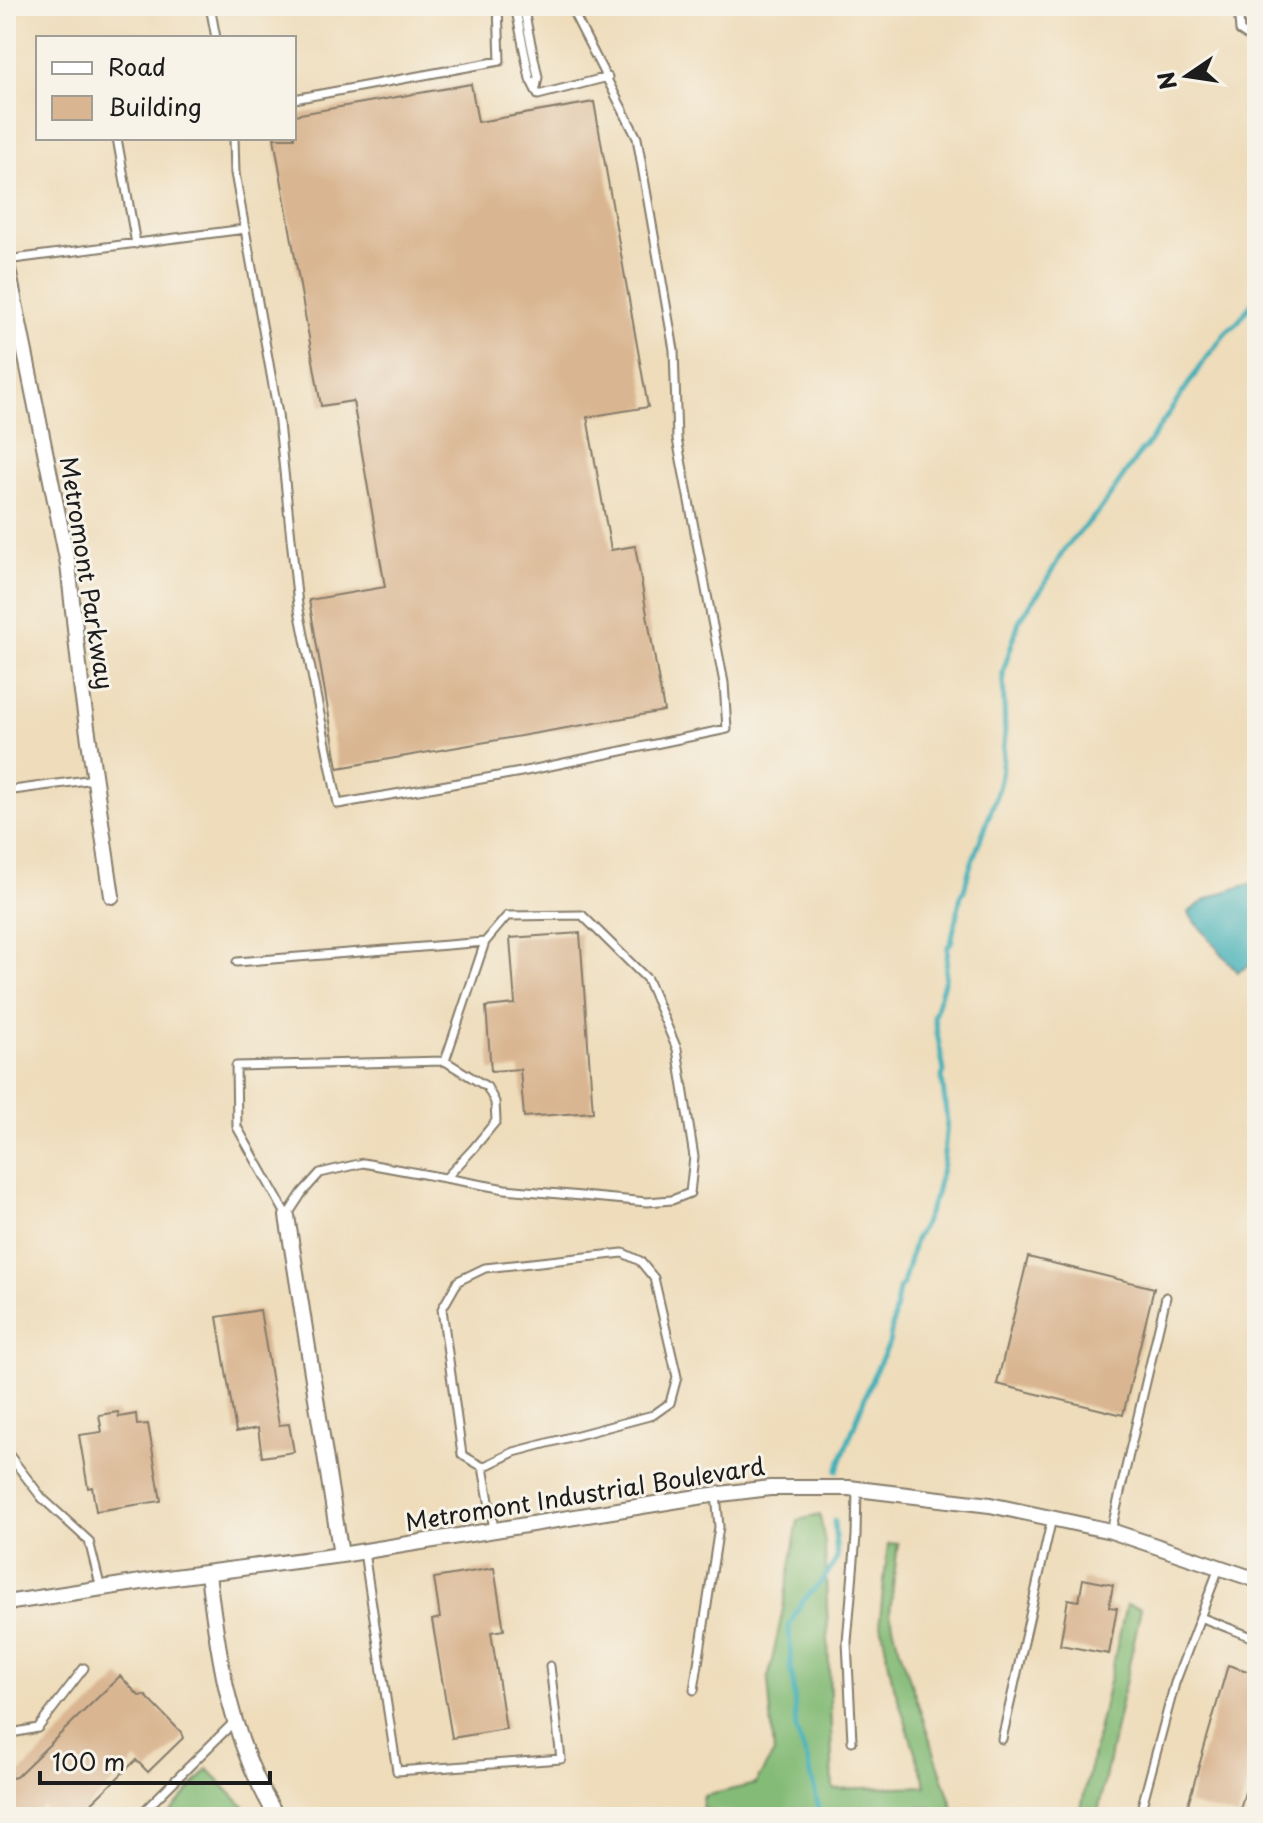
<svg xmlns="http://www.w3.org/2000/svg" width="1263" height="1823" viewBox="0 0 1263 1823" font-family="'Playpen Sans',sans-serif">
<rect width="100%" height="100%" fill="#f7f3e8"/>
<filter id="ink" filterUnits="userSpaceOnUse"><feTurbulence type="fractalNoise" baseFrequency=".0125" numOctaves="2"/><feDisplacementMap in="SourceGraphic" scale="16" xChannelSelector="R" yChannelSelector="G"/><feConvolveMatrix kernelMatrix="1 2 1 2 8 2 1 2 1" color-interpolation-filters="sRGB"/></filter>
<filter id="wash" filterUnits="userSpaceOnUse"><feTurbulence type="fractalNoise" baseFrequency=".006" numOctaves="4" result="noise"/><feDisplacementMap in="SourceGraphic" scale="32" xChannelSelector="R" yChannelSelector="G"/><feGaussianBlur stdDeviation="1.8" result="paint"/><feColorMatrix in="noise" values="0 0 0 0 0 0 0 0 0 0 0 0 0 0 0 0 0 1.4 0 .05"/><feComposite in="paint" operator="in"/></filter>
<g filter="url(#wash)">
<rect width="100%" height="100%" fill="#eedcba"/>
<!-- forest -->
<path fill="#84bb77" stroke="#506c4a" stroke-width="2" d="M820,1515L825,1544L833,1789L926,1786L892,1680L880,1619L888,1544L898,1543L890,1613L897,1641L956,1817H934L932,1807L856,1811L853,1817H722L702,1807L704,1796L755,1784L774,1753L768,1679L782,1614L798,1520Z
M1126,1605L1141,1608L1097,1817H1079Z
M208,1769L254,1817H166Z"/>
<!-- water -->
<path fill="#3daeb6" stroke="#2c6569" stroke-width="2" d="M1257,882V962L1237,972L1188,913C1210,894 1230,890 1257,882Z"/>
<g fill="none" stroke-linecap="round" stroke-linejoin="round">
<!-- stream -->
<path stroke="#3daeb6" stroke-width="5" d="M837,1471L873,1376L889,1344L899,1289L903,1284L915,1239L923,1226L936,1194L943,1164L947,1122L942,1077L944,1071L934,1016L945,979L948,946L951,943L961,895L964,891L969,870L995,800L1001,776L1005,735L1003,672L1019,621L1044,585L1065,548L1100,510L1141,451L1146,447L1206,358L1228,330L1238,322L1257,296
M821,1817L808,1762L796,1730L793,1679L790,1668L791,1662L789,1628L794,1616L802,1602L824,1579L837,1558L834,1521"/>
</g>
<g id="blocks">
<!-- building -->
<path fill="#d9b591" d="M471,84L478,122L594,102L648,407L587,417L611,550L635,546L664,711L338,768L309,600L385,587L353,401L321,406L274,138H294V115Z
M580,933L593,1112L524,1117L520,1069L491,1071L486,1007L515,1004L510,938Z
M1028,1257L1154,1288L1123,1415L997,1384Z
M260,1310L279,1425L289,1424L294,1452L262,1457L258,1428L236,1432L217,1317Z
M118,1412L119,1417L136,1414L137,1425L148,1424L161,1501L96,1511L92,1487L88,1488L79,1435L102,1432L99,1415Z
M494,1568L504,1630L491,1632L506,1729L452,1738L432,1620L440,1618L434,1578Z
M1083,1579L1113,1585L1109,1607L1117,1608L1109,1654L1060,1645L1068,1599L1079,1601Z
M1228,1665L1257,1674V1750L1238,1817L1188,1804Z
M120,1676L139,1696L145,1695L181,1732L183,1738L148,1772L136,1760L77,1817H53L43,1806L31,1817H6V1779L16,1777Z"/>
</g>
</g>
<g filter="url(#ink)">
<use href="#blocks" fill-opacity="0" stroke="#857c6b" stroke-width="2"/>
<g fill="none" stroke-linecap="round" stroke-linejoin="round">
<!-- service casing -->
<g stroke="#857c6b" stroke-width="11">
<path id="service" d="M210,6L216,38
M515,6L530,79L538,95L608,77
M523,6L538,77L536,88
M1238,6L1240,31L1249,37L1257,36
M294,99L500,61L498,6
M117,138L136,244
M234,138L235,173L278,414L298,605L338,804L521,772L727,729L724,683L677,439L674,350L637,138L570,6
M6,260L245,229
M6,791L94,779
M237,962L485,942L445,1061
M446,1178L473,1149L496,1121L495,1102L487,1087L445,1061L236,1066L237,1127L287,1216L302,1193L320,1173L363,1163L505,1189L647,1202L672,1200L690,1193L694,1157L677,1049L647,979L582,915L507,916L485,942
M6,1451L42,1498L89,1541L101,1589
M483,1467L514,1452L653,1415L670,1403L677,1377L654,1278L640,1261L623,1253L485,1268L458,1281L442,1309L462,1455L483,1467L494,1529
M1111,1531L1166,1297
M364,1552L397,1771L561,1759L550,1666
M1200,1617L1257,1639
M694,1690L719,1527L716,1494
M6,1734L38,1728L84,1668
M1002,1739L1052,1518
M852,1741L847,1642L856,1536L857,1489
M138,1817L234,1722
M1139,1817L1175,1683L1219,1568"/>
</g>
<!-- minor casing -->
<g stroke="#857c6b" stroke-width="18">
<path id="minor" d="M6,259L68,564L82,693L112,896
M287,1216L341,1555
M208,1574C219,1662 230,1739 277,1817
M6,1603L167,1578L341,1555L704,1496L770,1488H849L990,1505L1111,1531L1257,1580"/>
</g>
<!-- service -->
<use href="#service" stroke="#fff" stroke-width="7"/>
<!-- minor -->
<use href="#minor" stroke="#fff" stroke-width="14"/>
</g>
</g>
<g text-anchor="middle" stroke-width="6" stroke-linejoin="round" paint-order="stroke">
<!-- street labels -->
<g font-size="24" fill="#1c1c1c" stroke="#f7f3e8">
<text transform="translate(86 573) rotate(81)" y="8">Metromont Parkway</text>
<text transform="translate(585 1495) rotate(-9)" y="8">Metromont Industrial Boulevard</text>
</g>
</g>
<!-- margin -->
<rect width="1263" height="1823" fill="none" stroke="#f7f3e8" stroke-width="32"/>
<!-- legend -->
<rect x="36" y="36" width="260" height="104" fill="#f7f3e8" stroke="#9f9d96" stroke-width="2"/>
<rect x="52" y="62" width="40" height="12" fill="#ffffff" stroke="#9f9d96" stroke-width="2"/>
<text x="108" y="76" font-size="24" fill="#1c1c1c">Road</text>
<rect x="52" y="96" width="40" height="24" fill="#d9b591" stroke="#9f9d96" stroke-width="2"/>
<text x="108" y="116" font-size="24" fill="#1c1c1c">Building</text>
<!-- north arrow -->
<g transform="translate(1187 76) rotate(257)" stroke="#f7f3e8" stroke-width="6" paint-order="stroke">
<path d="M0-6L14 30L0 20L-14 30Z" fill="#1c1c1c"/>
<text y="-12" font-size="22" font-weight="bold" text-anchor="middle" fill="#1c1c1c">N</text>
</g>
<!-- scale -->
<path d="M40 1771v12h230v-12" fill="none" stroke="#1c1c1c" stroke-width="4"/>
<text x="52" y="1771" font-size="24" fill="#1c1c1c" stroke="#f7f3e8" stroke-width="6" paint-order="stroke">100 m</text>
</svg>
